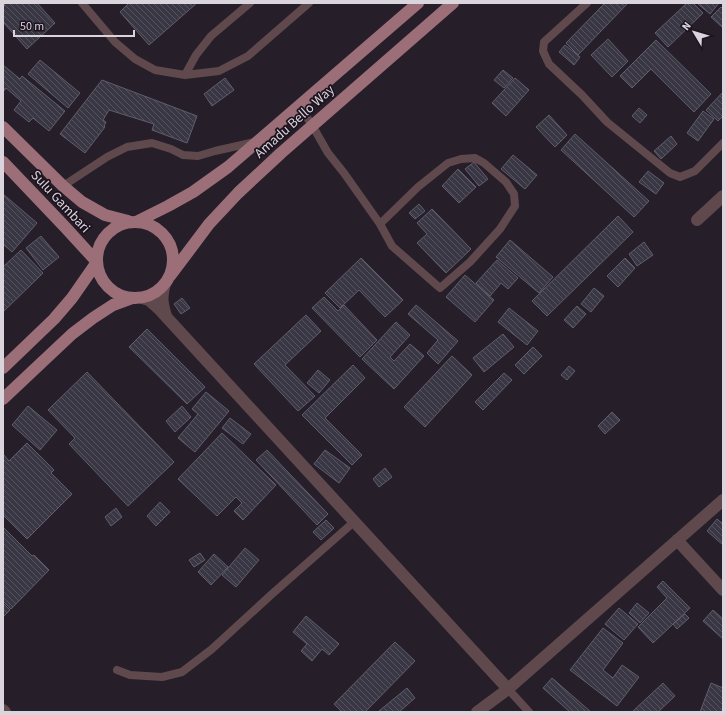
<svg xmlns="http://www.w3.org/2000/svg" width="726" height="715" viewBox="0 0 726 715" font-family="'Source Sans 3',sans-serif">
<defs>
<pattern id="building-back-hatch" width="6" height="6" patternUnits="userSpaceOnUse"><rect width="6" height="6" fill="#3a3745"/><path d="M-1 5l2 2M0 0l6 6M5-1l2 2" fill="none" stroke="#56535f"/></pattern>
</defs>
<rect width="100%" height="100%" fill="#261e29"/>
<!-- building -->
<path fill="url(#building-back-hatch)" stroke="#605d6c" d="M3,3H37L55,23L27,49L3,22V7L5,5Z
M129,3H197L149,45L120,12Z
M605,3H628L578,55L566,43Z
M687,3H693L703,13L668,47L655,33Z
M697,3H719L710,14Z
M721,7L723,9V28L711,17Z
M608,39L628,61L612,77L591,55Z
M656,40L711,94L694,112L651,69L632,88L620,76Z
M565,45L580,57L574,65L559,52Z
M40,60L80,93L68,108L28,74Z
M3,65L20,79L22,76L65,111L49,131L33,118L29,122L14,110L21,101L6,88L4,91L3,90Z
M503,70L513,78L504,88L494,80Z
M225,78L234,90L212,106L204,94Z
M515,78L529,90L506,116L492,103Z
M102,80L197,116L187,143L152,130L154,124L109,110L103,120L106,122L104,126L105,127L85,153L60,134Z
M723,92V116L718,121L706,110Z
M639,108L647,115L640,123L632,116Z
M703,111L714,119L698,141L687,133Z
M549,115L567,135L555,147L536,127Z
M575,134L649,201L634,217L561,150Z
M671,136L677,144L661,159L654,151Z
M513,155L537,175L525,189L501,169Z
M474,162L488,179L479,186L465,169Z
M458,169L476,187L459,203L442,186Z
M648,171L664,183L656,194L639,182Z
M3,194L37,223L12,252L3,244Z
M419,204L425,211L415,219L409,213Z
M432,209L471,249L446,273L417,243L427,234L417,223Z
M618,216L633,232L547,316L532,301Z
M41,236L59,257L43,270L26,248Z
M510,240L553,277L539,293L496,257Z
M644,242L653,255L637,266L629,254Z
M21,250L43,273L3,312V267Z
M361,258L403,300L385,317L359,290L340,308L325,293Z
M625,258L635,268L618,287L607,276Z
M497,260L518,278L508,289L501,283L490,296L476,283Z
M465,275L494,300L475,322L446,297Z
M594,288L604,296L591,312L581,304Z
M324,297L338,311L344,305L377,340L360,357L312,308Z
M182,298L190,308L181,314L174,304Z
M416,305L458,341L438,364L427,353L438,340L408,314Z
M577,306L586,314L573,328L564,320Z
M509,308L538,331L527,345L498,322Z
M306,315L321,331L285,365L315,396L298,411L254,364Z
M396,322L410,335L390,357L394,361L410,344L424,356L394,389L362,359Z
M147,329L205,387L187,404L129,347Z
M503,334L514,347L484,372L473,358Z
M533,347L542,356L524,374L515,365Z
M452,356L472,375L425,427L404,407Z
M353,365L365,378L325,418L362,455L352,465L302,415Z
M569,366L575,371L567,380L561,375Z
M318,370L330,380L319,393L307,383Z
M87,372L174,462L128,506L69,444L75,438L48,410Z
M504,373L512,380L483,410L475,402Z
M206,392L229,411L195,452L178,438L198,414L192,409Z
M28,406L57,430L40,450L12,425Z
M182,406L191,417L175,432L166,421Z
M612,412L620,420L605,434L598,426Z
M230,418L251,434L243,444L222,428Z
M222,433L276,485L243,520L234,511L242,503L236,497L217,516L178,479Z
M27,443L54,470L51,473L72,494L27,539L3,515V454L9,461Z
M267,450L328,514L317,525L256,460Z
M325,450L350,468L339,483L314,464Z
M385,468L392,477L379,487L373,479Z
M160,502L170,512L156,526L147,516Z
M116,508L122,517L111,526L105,517Z
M717,519L723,524V545L707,531Z
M326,520L334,528L321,540L313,532Z
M3,527L32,556L34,555L49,570L11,609L3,601Z
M245,548L259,560L236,587L222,575Z
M200,553L205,560L194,567L189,560Z
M214,554L228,567L211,585L198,572Z
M663,581L690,608L653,643L638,627L667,598L657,587Z
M3,603L10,610L3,617Z
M637,603L649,613L640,623L629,613Z
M619,608L638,624L624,640L605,624Z
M713,610L723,619V639L703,621Z
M685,614L689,618L677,629L673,624Z
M306,616L339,644L329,655L322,649L312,661L301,651L307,644L293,632Z
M603,628L623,643L603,670L613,678L622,665L639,677L617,706L570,670Z
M395,642L415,661L365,712H342L334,704Z
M552,678L591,712H570L543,688Z
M663,683L675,696L658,712H632Z
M711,683L723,688V712H700Z
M407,688L415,698L399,712H379V711Z"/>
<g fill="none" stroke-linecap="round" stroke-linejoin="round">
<!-- lane -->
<path stroke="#5f494d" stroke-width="8" d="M82,3L115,42L135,59L155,70L185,75L219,71L248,56L309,3
M587,3L544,42L543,51L549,64L582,95L607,122L670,173L680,177L695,171L723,143
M185,75L196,55L211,36L250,3
M299,106L312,125L328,153L344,173L380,224L392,246L440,288L470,262L500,229L515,206L514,194L506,182L484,163L475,158L461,159L448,163L418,187L380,224
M63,186L107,157L127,147L152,143L171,149L183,155L198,156L215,151L255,142
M117,670L130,675L162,677L182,672L212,649L272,594L355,521
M508,689L529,712"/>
<!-- street -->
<path stroke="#5f494d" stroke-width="12" d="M697,220L723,196
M165,284C161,296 162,303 166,316
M142,298L149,300L159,309L508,689
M677,540L723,590
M3,710L5,712
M477,712L508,689L723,500"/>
<!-- primary -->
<path stroke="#9c6f78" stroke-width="12" d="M3,127L63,186L82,202L105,215L128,221
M3,162L65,227L97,262L72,298L54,319L3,368
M138,221L168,206L193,192L228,167L418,3
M97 260a38 38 0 1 1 76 0a38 38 0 1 1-76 0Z
M170,276L209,224L238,193L281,153L453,3
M3,399L72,334L93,318L113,305L132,298"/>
</g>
<g text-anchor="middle" stroke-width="3.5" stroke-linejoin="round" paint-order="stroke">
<!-- street labels -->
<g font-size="14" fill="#dad4dc" stroke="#1d141f">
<text transform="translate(294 121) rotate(-42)" y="5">Amadu Bello Way</text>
<text transform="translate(61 201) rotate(47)" y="5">Sulu Gambari</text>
</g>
</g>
<!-- border -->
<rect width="726" height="715" fill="none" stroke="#dad4dc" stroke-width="8"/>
<!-- north arrow -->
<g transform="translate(694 32) rotate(308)" stroke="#1d141f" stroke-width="3" paint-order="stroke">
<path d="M0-3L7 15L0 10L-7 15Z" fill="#dad4dc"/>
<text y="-6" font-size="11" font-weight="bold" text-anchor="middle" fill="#dad4dc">N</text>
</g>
<!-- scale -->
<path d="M14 30v6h120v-6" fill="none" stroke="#dad4dc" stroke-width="2"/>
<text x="20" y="30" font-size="12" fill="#dad4dc" stroke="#1d141f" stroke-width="3" paint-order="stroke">50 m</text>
</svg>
